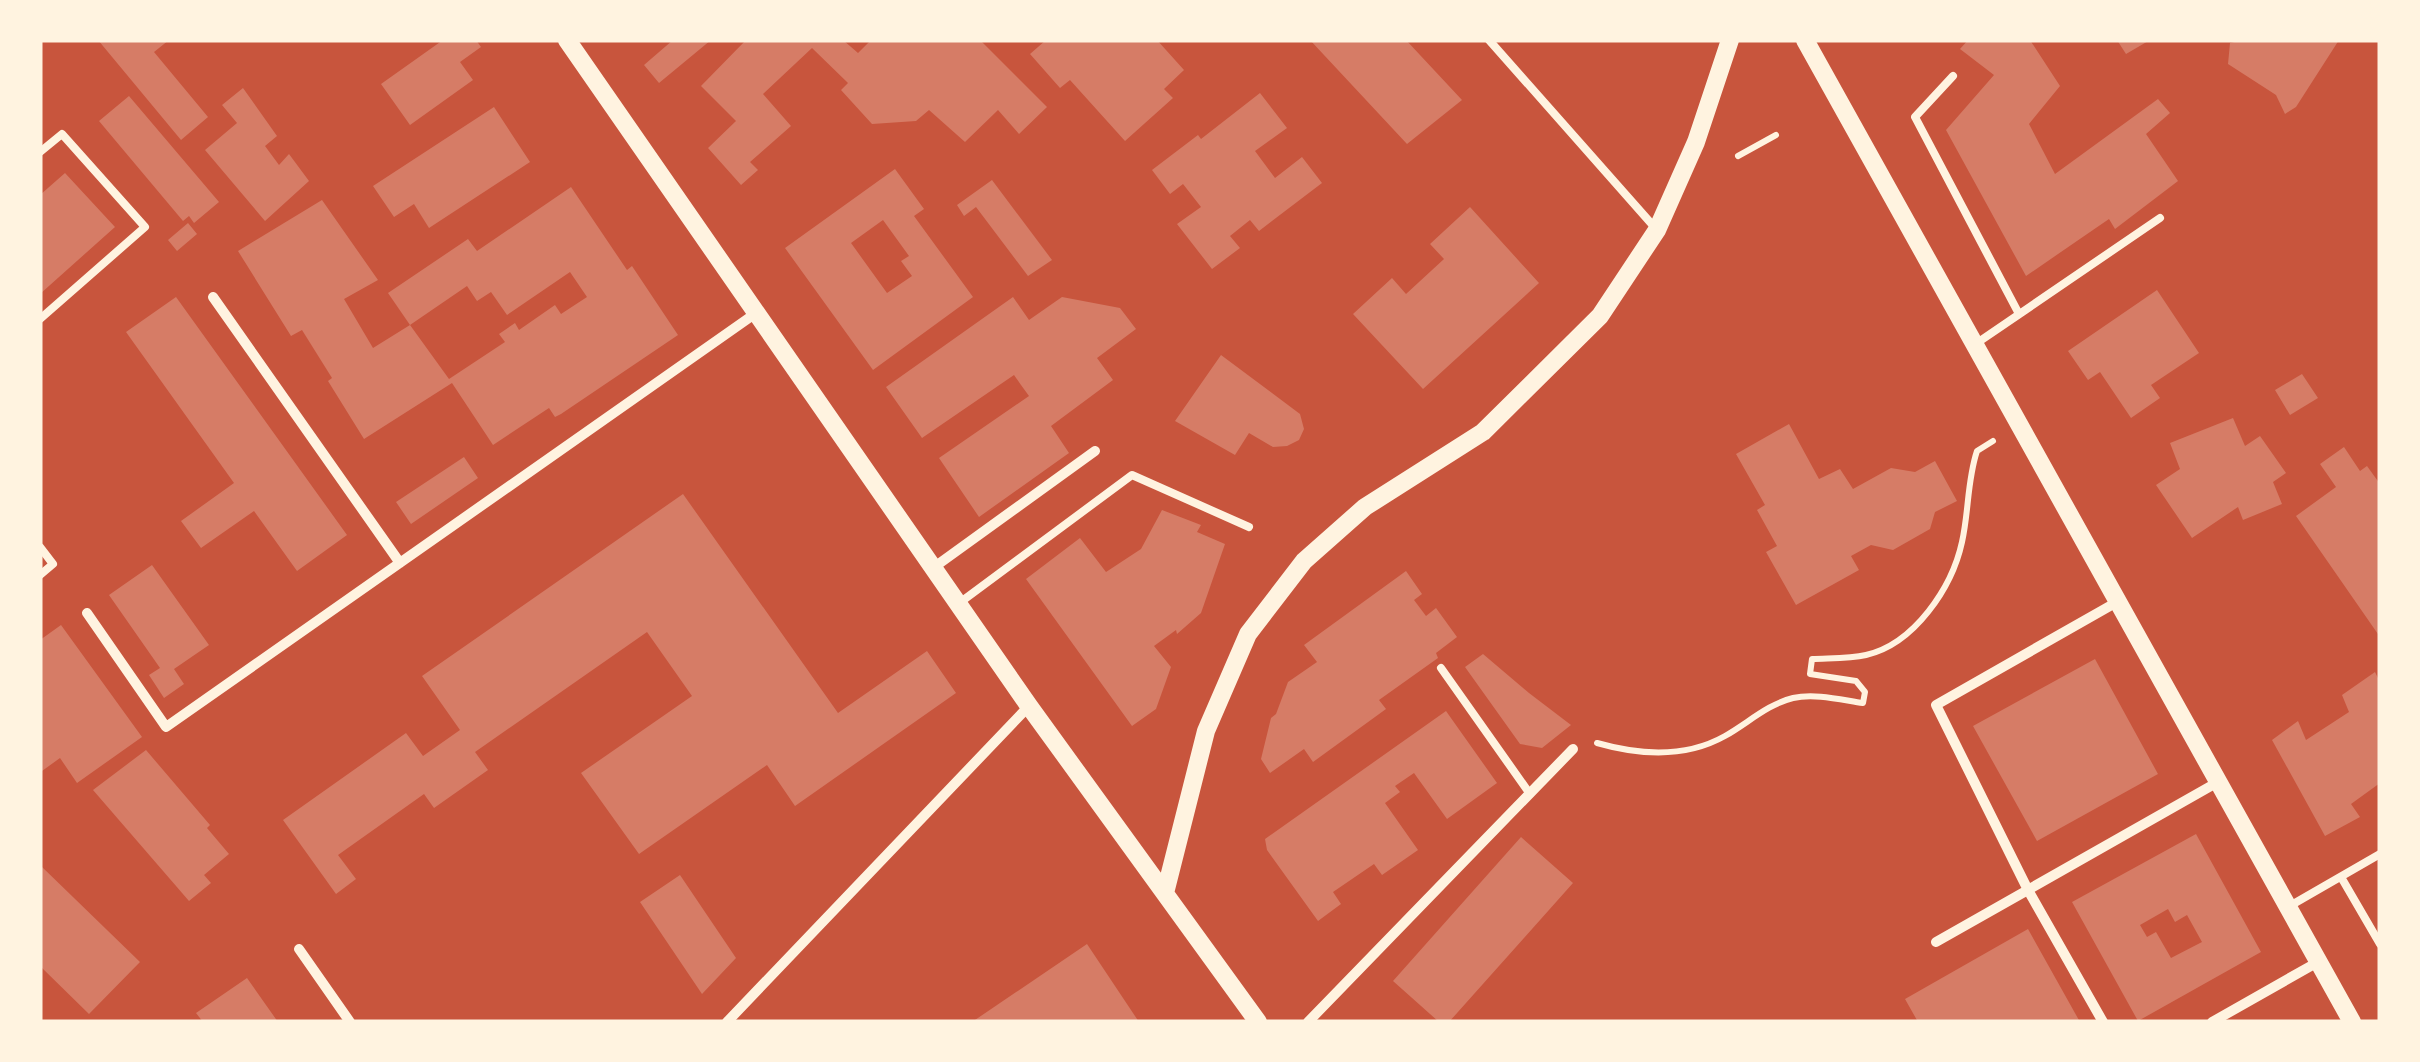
<svg xmlns="http://www.w3.org/2000/svg" width="2420" height="1062" viewBox="0 0 2420 1062" font-family="'DejaVu Sans',sans-serif">
<rect width="100%" height="100%" fill="#c8553d"/>
<!-- building -->
<path fill="#d67c66" fill-rule="evenodd" d="M98,40H169L154,52L208,117L181,140Z
M443,40H476L481,47L460,62L473,80L410,125L381,84Z
M673,40H711L659,83L644,65Z
M746,40H843L858,53L871,40H980L1047,107L1019,134L998,110L965,142L929,110L916,121L872,124L841,90L848,83L812,48L763,94L791,126L750,162L758,170L741,185L708,148L736,121L701,86Z
M1046,40H1157L1184,70L1164,89L1173,98L1125,141L1070,80L1060,88L1030,54Z
M1310,40H1406L1462,100L1407,144Z
M1968,40H2030L2060,86L2029,124L2055,174L2158,99L2170,113L2146,134L2178,181L2115,229L2109,219L2026,276L1946,130L1994,75L1960,49Z
M2117,40H2150L2126,54Z
M2243,40H2339L2296,107L2285,114L2276,95L2228,64L2230,43Z
M243,88L277,136L265,146L279,165L289,154L309,181L265,221L205,150L237,123L222,105Z
M1260,93L1287,128L1255,151L1275,178L1302,157L1322,183L1259,231L1250,220L1230,236L1240,248L1212,269L1177,224L1201,207L1183,184L1170,194L1152,170L1198,135L1201,139Z
M129,96L219,202L194,223L189,216L183,221L99,121Z
M494,107L530,162L429,228L414,204L394,217L373,186Z
M895,169L924,209L914,216L973,297L873,370L785,248ZM883,220L909,256L901,261L912,276L887,293L851,243Z
M65,173L115,227L40,294V195Z
M992,180L1052,260L1028,276L976,207L964,216L957,205Z
M571,187L627,270L632,266L678,335L561,414L555,417L549,408L493,445L452,383L364,439L328,381L332,378L302,330L291,336L238,251L322,200L378,280L344,299L373,348L410,325L388,293L468,239L477,251ZM570,272L587,297L561,314L555,305L519,330L515,323L499,334L505,342L449,379L410,325L467,286L477,301L491,292L507,315Z
M1470,207L1539,283L1423,389L1353,314L1392,278L1406,294L1444,259L1430,244Z
M188,223L197,234L177,251L168,240Z
M2157,290L2199,353L2151,385L2160,398L2131,418L2100,372L2088,380L2068,351Z
M176,297L347,535L297,571L254,511L201,548L181,521L234,483L126,332Z
M1013,297L1029,320L1062,297L1120,308L1136,329L1097,358L1113,380L1051,426L1069,453L979,517L939,458L1029,396L1021,385L1014,375L922,438L886,387Z
M1221,355L1300,414L1304,429L1299,440L1287,446L1273,447L1249,433L1235,455L1175,421Z
M2302,374L2318,398L2290,415L2275,390Z
M2233,418L2245,446L2260,436L2286,473L2273,482L2282,504L2243,520L2238,507L2192,538L2156,485L2180,469L2170,443Z
M1789,424L1819,479L1840,469L1853,489L1891,468L1915,472L1935,461L1957,501L1935,512L1930,529L1893,550L1871,545L1851,556L1859,570L1796,605L1766,552L1777,546L1757,510L1765,505L1736,454Z
M2344,447L2360,471L2367,466L2380,484V637L2296,516L2336,487L2320,464Z
M464,457L478,478L411,524L396,502Z
M683,494L838,713L927,651L956,693L795,806L767,765L639,854L581,773L692,696L647,632L475,752L488,770L434,808L424,794L338,855L356,879L336,894L283,820L406,733L423,756L460,730L422,676Z
M1162,510L1201,525L1197,532L1225,544L1201,613L1177,634L1176,630L1154,646L1171,667L1156,709L1132,726L1026,579L1080,538L1106,572L1141,549Z
M152,565L209,645L174,669L184,684L164,698L149,675L160,668L109,595Z
M1406,571L1422,594L1414,600L1426,616L1436,608L1457,637L1436,653L1438,658L1379,700L1386,709L1313,762L1304,749L1270,773L1261,759L1271,718L1276,714L1288,682L1317,662L1304,645Z
M61,625L142,737L77,783L60,758L42,771L40,768V640Z
M1483,654L1529,693L1571,725L1542,748L1520,744L1465,667Z
M2095,659L2158,774L2037,841L1973,726Z
M2375,672L2380,682V783L2351,804L2360,817L2325,836L2272,740L2298,721L2306,740L2349,712L2342,695Z
M1446,711L1497,783L1447,819L1414,773L1395,786L1400,792L1385,803L1418,850L1382,875L1374,864L1333,892L1341,904L1318,921L1267,850L1265,839Z
M146,750L210,825L207,828L229,854L204,875L211,883L189,901L93,790Z
M2196,834L2261,952L2138,1021L2072,902ZM2168,909L2175,922L2187,915L2202,942L2171,958L2156,932L2147,937L2140,925Z
M1521,837L1573,883L1449,1022H1439L1393,981Z
M40,865L140,962L89,1014L40,966Z
M680,875L736,958L702,994L640,902Z
M2028,929L2080,1022H1918L1905,999Z
M1087,944L1139,1022H972Z
M247,978L278,1022H203L196,1013Z"/>
<g fill="none" stroke-linecap="round" stroke-linejoin="round">
<!-- path -->
<path stroke="#fff3e0" stroke-width="6" d="M1738,156L1776,135
M1597,743C1639,755 1686,758 1725,736C1748,723 1768,704 1793,698C1815,693 1842,700 1863,703L1865,692L1856,681L1810,674L1812,659C1829,658 1849,659 1866,655C1914,644 1952,588 1962,542C1969,511 1967,481 1977,451L1993,441"/>
<!-- service -->
<path stroke="#fff3e0" stroke-width="8" d="M1489,40L1657,230
M1953,76L1915,117L2019,314
M40,152L62,134L145,227L40,319
M1974,345L2160,218
M40,547L53,564L40,575
M958,604L1132,475L1249,527
M1441,668L1530,794
M2341,877L2380,944
M2288,907L2380,854"/>
<!-- minor -->
<path stroke="#fff3e0" stroke-width="10" d="M213,297L400,563
M933,568L1095,451
M87,613L166,727L756,313
M1936,942L2218,782
M299,949L350,1022
M727,1022L1029,706
M1308,1022L1573,749
M2103,1022L2028,890L1936,705L2117,602
M2212,1022L2318,962"/>
<!-- tertiary -->
<path stroke="#fff3e0" stroke-width="18" d="M567,40L1029,706L1258,1022
M1805,40L2352,1022
M1165,893L1206,731L1248,634L1304,561L1365,507L1483,432L1600,316L1657,230L1696,142L1730,40"/>
</g>
<!-- border -->
<rect width="2420" height="1062" fill="none" stroke="#fff3e0" stroke-width="85"/>
</svg>
